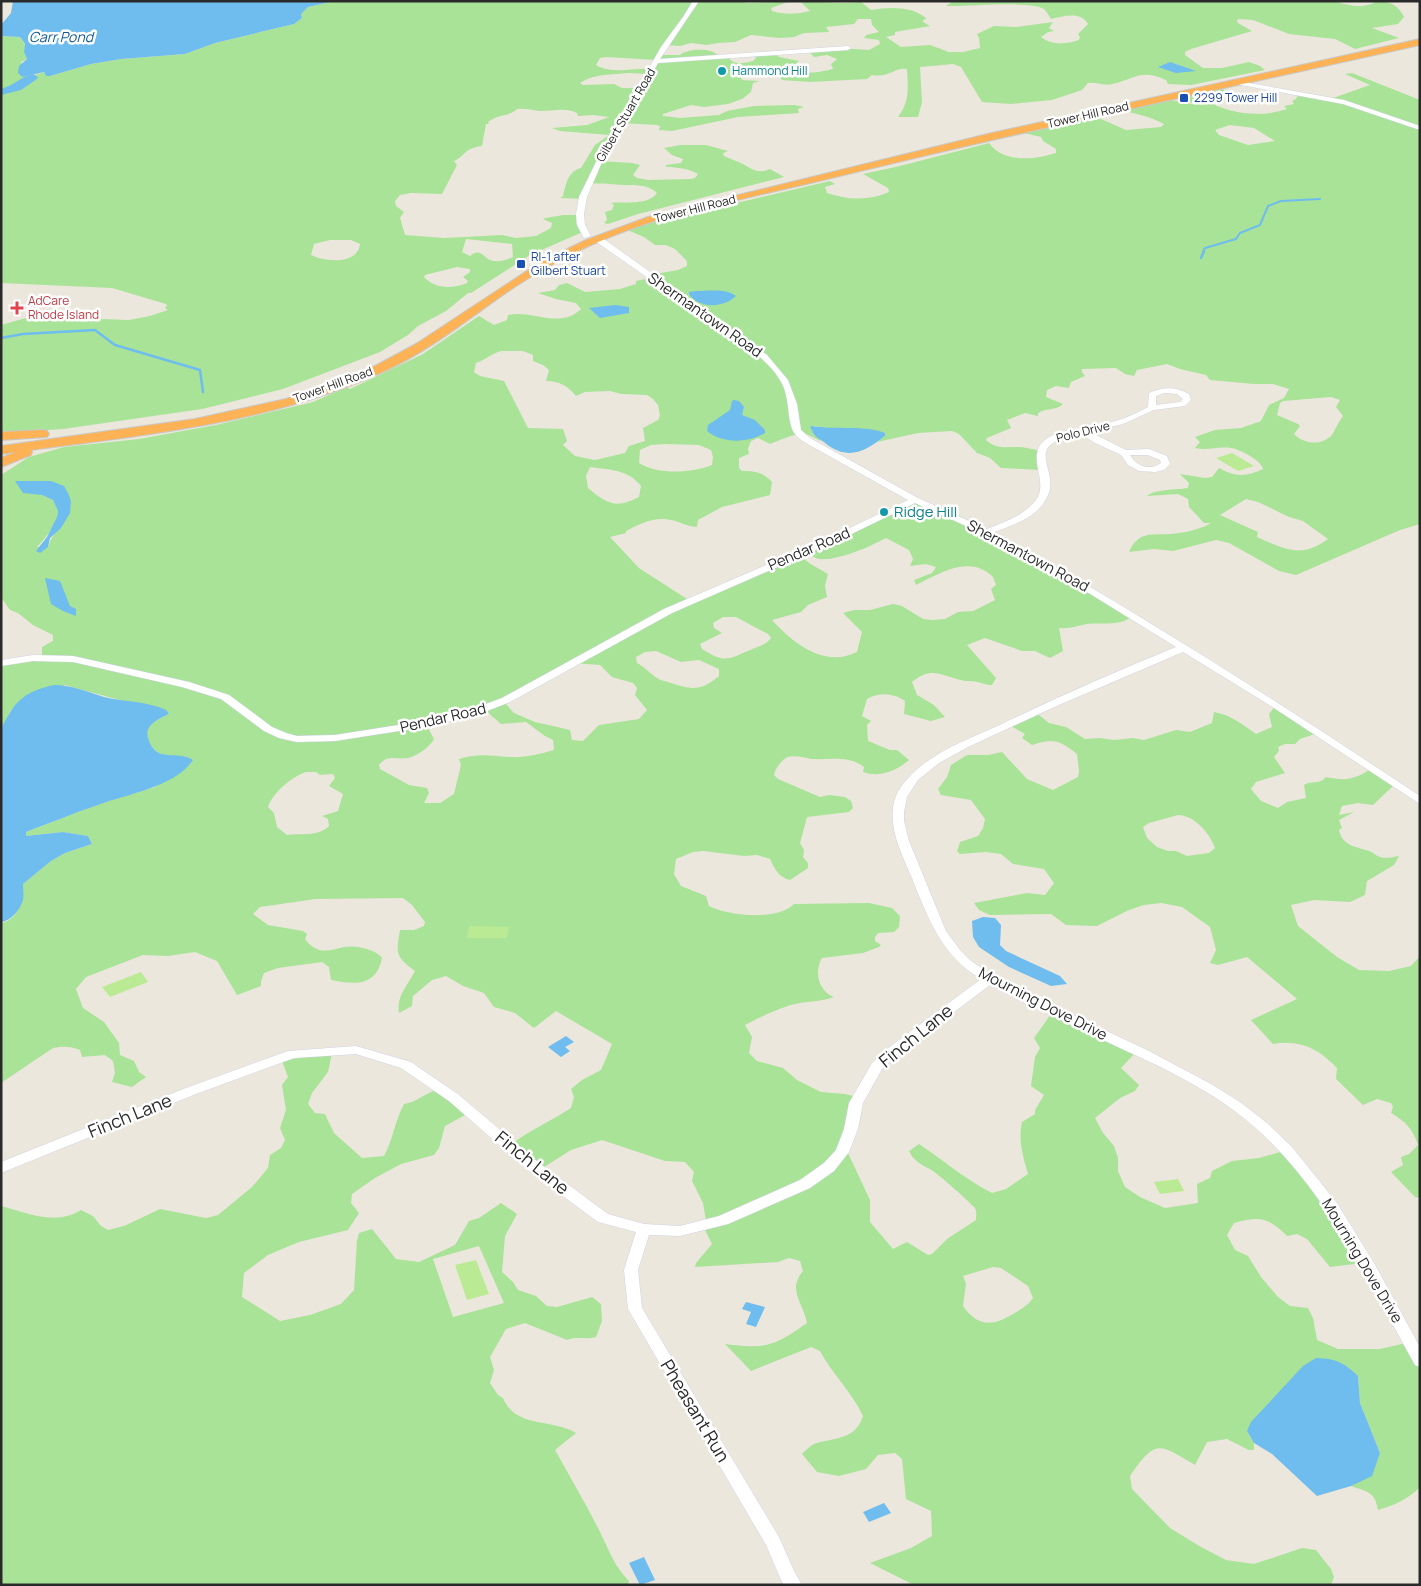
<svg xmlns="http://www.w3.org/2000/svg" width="1421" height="1586" viewBox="0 0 1421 1586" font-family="Manrope,sans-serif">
<rect width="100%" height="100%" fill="#ece7dc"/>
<!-- green -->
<path fill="#a8e398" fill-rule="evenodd" d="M335,1H738L749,3L791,1L771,8L772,11C784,15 798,14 810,11L800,1C820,1 841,5 861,2L871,10C890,7 912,6 927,19H924L923,22L930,26L895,32V35L886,37L901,47L930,45L949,52H963L980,48L979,38L977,34L994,26L1016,27L1053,22L1049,28L1054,31L1048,32L1041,37C1052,46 1067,44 1079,40L1080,37L1078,34L1088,24C1081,11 1064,16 1051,19C1049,16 1047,12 1044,9C1028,0 968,7 946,6L953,1H1333C1348,5 1359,9 1374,3L1373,1C1388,1 1397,3 1404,17L1398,24L1372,28L1399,38L1355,49L1335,39L1289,34L1253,20L1238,19L1237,21L1238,23L1252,31L1191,49L1185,52V55L1203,68H1222L1249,62L1260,66L1265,70L1191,85L1168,84L1166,80C1140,68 1134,80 1112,84C1103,86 1096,82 1088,83L1082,90L1052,100L1011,104L982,102L961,67L953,64L920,67L922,102L918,117H898C910,101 908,88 907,69C894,67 890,78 872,75L867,79L810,82L782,80L780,77L753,71L739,74L742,80L760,81L753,83L751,92L742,99L728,104L704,107L691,105L663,114V116L680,118L719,115L727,111L754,106L794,105L804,107L798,109L799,113L738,117L672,131L659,130L660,126L657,125L622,123L599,161L632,163L640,165L633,175L637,178L648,180L691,179L695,178L698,174C689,169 678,167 666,167V165L681,163L683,159L672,155L664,148L681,145H706L728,151L723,153L724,156C730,159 737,161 743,164C753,170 758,174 770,169L784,177L638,214L608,224L604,223L607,220L605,212L612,210L614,205L611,203C625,201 648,206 657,193C646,183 635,186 622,185C611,184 600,183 589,184L583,199L560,198L563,196C566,184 568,171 581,168L595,145L609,135L560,131L552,128L587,125L609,117L593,115L578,116L577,113C566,107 553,111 541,111C534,111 526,108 517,109C509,117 497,114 488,122L489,124H486L482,146C462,149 467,155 454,161L457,165L442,194L411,193L400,195L395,201L396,206L404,212L400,218L405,235L444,238L502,235L516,238L536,236L551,228L552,223L543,219L545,218L564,215H579L585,231L530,255L471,293H468L446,311L418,326L408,335L380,352L283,389L202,409L63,429L1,433V325L33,316L57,321L74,318L129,320L150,316L168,310L165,308L167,305L166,304L112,288L1,283V36L20,37L25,45L24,52L27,59L21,62L27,77L45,72L50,76L91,64L121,59L185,54L215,43L294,24L302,18L301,14L308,7ZM858,19H871L872,25L879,32L866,35L864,38L879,40L880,44L869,50L839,48L808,50L814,57L827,55L837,59L831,64L833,69C819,73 804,74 789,71V69L799,61L779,57L774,53L753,54L756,58L753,61C744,63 734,66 728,57L718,56C712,47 686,49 680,55H660L666,45L680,46L691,43L707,45L718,43L735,42L751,35L780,38L794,37L804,33L829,32L826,27L854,24ZM606,57L656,60L652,69C634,67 612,75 596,65L600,58ZM629,73L648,74L640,88H622L614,84L583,85L580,83C595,73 612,75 629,73ZM466,239L512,244L513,257C506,260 498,263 490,260C482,256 480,248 470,256L462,252ZM330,240H351L360,244C358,265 325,262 311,255L314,244ZM457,267L470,269V272L463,277L468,281L467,283C452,289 435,289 424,277L425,275Z
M1352,73L1420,100V524L1400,530L1296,575L1279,571L1229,543L1216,540L1173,551L1154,549L1129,552C1138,532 1148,535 1170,534C1184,533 1199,530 1211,523H1204L1189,507L1188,499L1178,494L1147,496C1155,489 1176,490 1188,488L1189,483L1180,474L1205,478L1212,477L1219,468C1235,477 1246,477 1263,469C1261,460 1239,449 1231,448C1218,446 1208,451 1195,448L1200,442L1195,437L1215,430L1241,428L1261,421L1269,405L1284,398L1289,389L1273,384H1254L1210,380L1206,375L1180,369L1167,364L1137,370L1134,376L1125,374L1116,368L1082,369V372L1085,376L1071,382L1069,388L1056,386L1047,390L1046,397L1063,404C1056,411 1045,408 1038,413V416L1025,413L1007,420L1011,428L987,438L986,440C996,449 1005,447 1016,447C1024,447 1033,449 1040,451L1041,470L1001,468L990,458L977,453L959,434L952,431L918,433L877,442L885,436L812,426L813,434L823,441C816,440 811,435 805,434C794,433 780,440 770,444L758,438L751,441L748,449L749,454L739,458V468L742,471C755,471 763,472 772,482L770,495L722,507L698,520L697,527C685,526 681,522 671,520C655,516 639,524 626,531V533L610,537L639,568L690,601L798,554L809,563L828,574L825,586L827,597L808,605L801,612L772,620C794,644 824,668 857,652L862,632L843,613L854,610H870L893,604L902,606L923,619L933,620L945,619L958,612L973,611L995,600L991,589L996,585L993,577C970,554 940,573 916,585L914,580L932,573L936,567L926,564L910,566L913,559L909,550L886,538C870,547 837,561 819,559C814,558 809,554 804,551L919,500L958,515L1071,575L1133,615C1122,627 1102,622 1087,624C1076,626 1071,629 1059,628L1063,651L1050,658L1035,651H1022L985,638L967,645L996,678L992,685C986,685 983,683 977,682C972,680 966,682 961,680C940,675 931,666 912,682L917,695L934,705L945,717L931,721L904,714L905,701C894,693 879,692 867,699L862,716L871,721L867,725L868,741L890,750H897L909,760C896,771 880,778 863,772L864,767C849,755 829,760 812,759C805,758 795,755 788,757C782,759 775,769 774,775L778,779L820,797L829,795L845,797L851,801L853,808L849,812L807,817L800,843L804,850L803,857L808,863V868L790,880C778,877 775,869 770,859L757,855L744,856L703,851L693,852L676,859L674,874L681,886L706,896L709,906C729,916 778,921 794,904L869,903L892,908L900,916L899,927L894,932L878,933L875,937V941L881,945L879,947L863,953L822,958C814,971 818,991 834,997C821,1002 808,1001 795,1004C781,1007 758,1018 745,1025L752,1037L749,1053L757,1061L783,1068L797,1080L821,1092L845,1094L862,1098L848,1153L870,1200V1222L893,1249L907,1242L928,1255L932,1254L947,1239L976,1220C976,1216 977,1212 975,1208C973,1205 937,1173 933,1171C923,1165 914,1162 909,1151L919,1144C943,1160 966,1180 992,1193L1006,1189L1028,1174C1023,1157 1018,1140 1022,1122L1035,1114V1110L1044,1095L1031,1086L1035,1057L1040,1048L1034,1038L1051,1014L1136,1052L1121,1068L1139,1085L1135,1091L1120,1098L1095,1118L1103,1133L1114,1146L1118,1158V1171L1125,1187L1140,1197L1165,1208L1198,1203L1197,1184L1210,1178L1212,1171L1232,1161L1259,1158L1284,1151L1289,1153L1363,1263L1330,1267L1307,1239L1297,1234L1287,1236C1268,1217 1259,1216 1234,1223L1227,1235L1235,1250L1248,1256L1261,1277L1278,1297L1290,1306L1308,1308L1313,1318L1317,1340L1338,1349H1380L1406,1343L1420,1362V1487C1409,1499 1392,1506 1378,1510C1375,1491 1367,1492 1351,1486L1380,1453L1360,1403L1358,1376L1247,1431L1254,1443V1450H1249L1227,1439L1207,1442L1195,1465C1158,1443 1156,1439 1130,1476L1132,1489L1170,1528L1201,1547L1226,1560L1254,1564L1302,1548L1316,1550L1331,1569L1334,1577L1331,1585H914L870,1563L911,1548L932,1536L931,1511L906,1499L902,1459L895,1453L878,1455L866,1469L839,1476L817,1472L802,1454C806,1450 810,1446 814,1444C834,1437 855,1441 863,1416C852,1392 832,1374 820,1351L811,1347L751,1371L725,1344C766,1349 773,1347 807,1323C803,1302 787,1290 803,1271L800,1261L789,1258L778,1262L695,1267L696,1263L712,1244L702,1224L706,1221L703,1203L692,1181L694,1172L685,1162L665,1161L602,1140L571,1150L541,1169L510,1145C530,1130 551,1121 571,1108L574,1097L571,1089L582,1080L601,1070L612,1044L556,1011L534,1028L515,1013L494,1007L484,993L463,986L446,976L432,980L413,996L412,1006L399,1013C396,996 408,985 415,971C395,956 396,954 400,930H414L424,926L425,922L412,905L403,898L316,899L260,907L253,914L268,925L303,931L307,934L305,939C317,955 328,951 344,947C356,945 375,949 382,958C376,988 353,984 331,980L329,967L322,962L278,968L264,973L261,981V986L237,995L217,961L195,952L168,956L143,955L86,977L76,989L83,1008L104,1022L119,1043L120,1055L134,1061L139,1072L146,1077L132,1087L112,1082L115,1073L113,1061L105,1055L82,1057L80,1050C70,1046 63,1046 53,1048L1,1083V923C19,920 23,899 23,884L51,861L65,853L92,844L88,836L63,832L26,836V832L99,804L155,787L188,757C180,756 171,757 164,755C154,753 142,738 149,727C153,721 162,718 168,714C134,703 100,695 65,685L11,710L1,729V664L42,657V647L53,641V635L33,625L18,613L10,610L1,597V475L29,457L64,447L139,439L216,425L313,402L347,387L350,389L423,354L479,316L494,325L507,320L508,315C532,309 560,330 581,309L576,303L556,299L538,293L555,290L559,285L567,283L585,292L620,289L636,284V281L650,278L649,275L678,270L687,266V261L675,249L666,245H655L644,237L625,229L830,181L835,184L825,187L827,193C847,200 869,201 889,192L888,188L863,174L900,166L989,143C1003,163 1034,160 1056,153V149L1043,141L1041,137L1024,133L1019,134L1101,116V119L1126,130L1161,127L1164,124C1150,117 1137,113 1122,111L1170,100L1192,104L1193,103L1180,99L1222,89L1228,91L1205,97V100C1229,114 1260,118 1287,109L1284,106L1294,104L1292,101L1296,99L1298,95L1330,99L1370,85L1345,74ZM1230,125L1254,128L1275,141L1248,145L1219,135L1215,130ZM501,351H523L533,355V361L543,365L549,370L546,381C559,381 568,386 576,396L585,392L610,391L621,394L647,395L653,399L658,405L660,416L658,420L643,428L645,441L629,446L625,453L595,460L575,456L563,445L567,441L563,429C551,429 540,428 528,428L504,381L480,376L474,372L476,363C485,360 491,354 501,351ZM1331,397L1340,400L1336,407L1343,416C1338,422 1335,431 1331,436C1320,446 1304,444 1294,434L1300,426L1298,424L1277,415L1280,403L1283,401ZM665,444L699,445L711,450L713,457L712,465C693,473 657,475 639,463L640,450L651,445ZM590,467C609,470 628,469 641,486L639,497C616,509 607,504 588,488L586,476ZM42,495L71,501C69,523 53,529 48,547H37C44,540 58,523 58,512C57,508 55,504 53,500ZM1246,499L1258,502L1289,517L1303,521L1328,539C1301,559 1284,549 1257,537L1258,532L1220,515ZM723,617H736L768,634L771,638C765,646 758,646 750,650C727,660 724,663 702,649L700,644L722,633L714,628L713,623ZM656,651L681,662L699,660L719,669V676C701,691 692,690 671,683C665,681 658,680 653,675C646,670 646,668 637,663L636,657L645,652ZM573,663L600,665L612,677L633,683L637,688L635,695L647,710L639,719L599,725L583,741L572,740L570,730L535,722L514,713L504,702ZM485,710L501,724L526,722L545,736L553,740L554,750C540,754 524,758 510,757C490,756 480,753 459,759L461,765L454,794L440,803H424L429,793L427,788L409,785L380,769L379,765C388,754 396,760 408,758C417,756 430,747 434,739L426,724ZM306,772H316L320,775L333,774L335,778L329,786L343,794L338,811L322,816L328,819L329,826C318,837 301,833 287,835L277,827L274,813L268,807C273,792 292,777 306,772ZM993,1267L1001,1268L1028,1286L1033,1298C1029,1304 1024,1307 1018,1311C996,1325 980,1330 963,1306L966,1284L963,1276Z
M1276,705L1318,733L1300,739L1295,744H1285L1278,747L1279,751L1274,757L1285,773L1256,782L1251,789L1261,801L1278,808L1287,802L1306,798L1304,785C1311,780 1320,785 1326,777C1346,781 1353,780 1371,769L1394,785L1373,805L1358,803L1342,806L1339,815L1354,812L1339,820L1342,828L1339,830C1342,846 1357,847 1369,851C1373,852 1376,856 1380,857C1386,859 1393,857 1399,856L1394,865L1367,881L1365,895L1350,902L1314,900L1291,905L1298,926L1337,957L1359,970L1389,971L1411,966L1420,956V1198L1415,1197L1391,1172L1403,1165L1401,1157L1409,1154L1418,1145C1413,1129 1405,1121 1391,1113L1393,1107L1391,1103L1377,1099L1363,1105L1336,1079L1337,1068C1319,1049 1300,1039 1273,1044L1251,1020L1297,999L1247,957L1218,965L1210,963L1216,950L1210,927L1182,907L1161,903L1144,905L1129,910L1097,926L1066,925L1051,914L990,915L979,910L974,903L1027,893L1045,895L1054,883L1044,869L1013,864L1001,854L986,852L960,854L957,851L960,842L978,836L983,828L985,819L971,800L941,795L938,789L947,777L951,765L967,755H988L1002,752L1027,779L1053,790L1078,777L1079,771L1077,754C1059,740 1054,738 1032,745L1022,738L1025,734L1009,725L1035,712L1049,723L1066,727L1085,739L1100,738L1114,740L1133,738L1144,740L1176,730L1190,732L1212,723L1214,712C1231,715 1242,724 1256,734L1272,727L1269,714ZM1178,815C1195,816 1209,832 1215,848L1209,853L1187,856L1176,851H1168L1157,847L1147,838L1143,827L1149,823Z
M325,1053H332L328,1072L312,1093L308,1104L315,1113L325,1114L334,1133L362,1158L384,1156C393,1140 395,1120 404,1104C417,1102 425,1093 437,1090L467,1114L445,1126L439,1148L434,1155L401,1164L375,1178L352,1194L351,1203L359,1213L348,1230L299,1242L268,1255L244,1273L242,1297L280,1321L310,1315L341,1304L354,1290L357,1240L359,1233L372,1229L396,1259L419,1262L455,1245L469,1221L479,1218L501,1203L517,1214L505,1236L502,1272L513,1282L518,1290L536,1296L547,1306L557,1307L592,1297L601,1304L602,1321L596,1337C586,1340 577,1336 567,1340L525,1323L506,1329L490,1357L494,1370L490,1383L498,1395L503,1398C516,1429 553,1418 576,1433L555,1450C570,1477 586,1504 600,1532C609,1550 614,1566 629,1581L628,1585H1V1206C28,1213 55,1226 81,1210L93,1216L101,1226L108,1230L124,1226L160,1209L206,1218L218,1215L252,1187L268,1168L270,1155L281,1148L285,1140L280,1128L286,1110L282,1085L288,1077L282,1061ZM479,1246L504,1303L453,1317L433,1259Z"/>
<!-- pitch -->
<path fill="#bbea94" d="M1232,453L1254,466L1238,471L1216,458Z
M469,926L509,927L507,938H467Z
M141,972L148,982L110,997L102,987Z
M1178,1179L1184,1191L1160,1194L1154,1182Z
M476,1260L489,1294L467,1300L455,1265Z"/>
<!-- water -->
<path fill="#6fbcee" d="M13,1H335L308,7L301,14L302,18L294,24L215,43L185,54L121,59L91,64L50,76H46L44,72L22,77L18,73L19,66L27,59L24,52L25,44L20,37L1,36V25L11,13Z
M1170,62L1196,71L1176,73L1158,67Z
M696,291C709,291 726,288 736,296C724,308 699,309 689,294V292Z
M615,305L629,307V313L600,318L589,308Z
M734,400L739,401L744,407L742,415L755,420L765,430V433C749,443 722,444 707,431L708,425L730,410L732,401Z
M812,426C834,430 866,425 885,433V436C864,452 848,461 825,443C822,440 815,437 813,433C812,431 812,429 810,427Z
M15,481H51L64,486L68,493L71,501L70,513L61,528L50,538L48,547L40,553L36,551L47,537L57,517L58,511L53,500L42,495L23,493Z
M45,578L60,581L70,606L76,609V616L63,611L51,604Z
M54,685C72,685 88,692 104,697C125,702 147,701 166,710L169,714C159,719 144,725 148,738C156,765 177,749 193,760C175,787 127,794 98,805C74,813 50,823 26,832V836L63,832L88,836L92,844L65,853L51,861L23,884C23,889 24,896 23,900C20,910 11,921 1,922V729C15,701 23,692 54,685Z
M983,917L995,918L1001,925L1000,945L1006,951L1060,976L1067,984L1051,986L1009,967L979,947L973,937L972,921Z
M566,1036L574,1042L565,1047L570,1051L561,1057L548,1047Z
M746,1302L765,1307L756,1327L746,1324L751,1312L742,1309Z
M1316,1358C1337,1359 1343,1362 1358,1376L1360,1403L1380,1453L1372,1476L1351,1486L1317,1496L1272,1454L1254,1443L1247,1431L1251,1422L1303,1366Z
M884,1503L891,1513L869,1522L863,1512Z
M644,1557L655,1580L640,1585L629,1563Z"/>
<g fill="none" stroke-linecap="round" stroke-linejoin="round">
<!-- stream-far1 -->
<path stroke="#6fbcee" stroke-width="2" d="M1203,252L1205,248L1236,239L1240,233L1260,225L1268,206L1281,201L1320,199"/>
<!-- stream -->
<path stroke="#6fbcee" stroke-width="2.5" d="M1201,258L1204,251
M1,338L23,334L95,330L115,345L200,370L203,392"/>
<!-- river -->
<path fill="#6fbcee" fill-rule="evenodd" d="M33,74L38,77L37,79L21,90L1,95V89C15,85 20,77 33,74Z"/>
<!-- minor casing -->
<g stroke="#d1d2e3" stroke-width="1">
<path id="minor" d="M693,1H699L660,59L848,46L851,48L848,50L658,63L602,162L587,197L584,214L585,225L591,236L584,238L577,225L576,214L579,197L596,162L661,47L683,17Z
M1238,81L1344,100L1420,126V130L1343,104L1236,84L1235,83Z
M595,237H601L767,355L788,380L797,404L801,430L810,438L918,498L987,529C1004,522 1025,515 1036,500C1050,481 1024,456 1046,439C1060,429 1081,429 1098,426C1115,422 1132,416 1148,407L1149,393C1163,387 1175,386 1189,394L1191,400L1185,406L1154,410L1123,424L1090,432L1126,450L1149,449L1167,456L1170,464L1164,470L1155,472L1139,471L1128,465L1121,455L1095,443L1081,434C1016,445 1064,470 1046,499C1036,518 1013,525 994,532C1141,614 1280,703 1420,796V804L1271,706L1183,652L1052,708L968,747L939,763L918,780L907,797L904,812V821L909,841L946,931L960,950L970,960L987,972L1022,991L1149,1051L1211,1084L1240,1102L1267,1123L1292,1147L1337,1203L1374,1263L1420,1347V1367L1415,1365C1369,1283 1329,1195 1259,1131C1219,1094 1168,1070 1120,1048C1076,1027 1033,1007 990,985L897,1055L882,1069L863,1103L858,1129L849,1152L834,1171L810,1188L728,1224L680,1236L649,1235L638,1270L642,1308L779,1537L794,1571L802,1585H784L781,1580L766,1545L628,1309L624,1270L636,1232L598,1222L529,1171L449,1101L401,1068L356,1054L294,1058L196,1094L1,1173V1162L186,1088L288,1051L356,1046L411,1062L459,1095L539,1163L608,1214L644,1224L680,1226L719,1216L800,1180L824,1163L836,1150L844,1129L849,1103L872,1063L887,1049L981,979C942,956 928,919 912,878C902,855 888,828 894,802C898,787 910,775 921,766C945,747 974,737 1002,724C1059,696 1117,671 1176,647L1079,587L984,534L915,503L837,541L672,613L510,702L474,716L418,728L335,741L297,742L279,738L264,731L221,699L182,687L73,662L33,661L1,666V660L33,655L73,656L189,682L229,695L272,727L286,733L297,736L335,735L418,722L467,711L502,698L664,609L831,537L908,500L804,442C800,439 795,435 793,431C788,421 789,401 784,388C778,373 766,362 754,352L595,241ZM1164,393L1177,394L1183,399L1180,402L1156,405V396ZM1130,455H1148L1160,460L1161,463C1150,471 1137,467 1130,455Z"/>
</g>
<!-- highway casing -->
<g stroke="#c8c8c8" stroke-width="2">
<path id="highway" d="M1420,39V45C1229,87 1038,128 848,174C784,190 718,203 655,221C606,236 559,258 516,286C473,315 434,348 387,370C276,422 151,434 31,450L32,452L31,455L1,467V458L16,452L1,454V446L195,419L286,399L332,384L377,365L416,344L542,261L586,240L648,217L992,133Z
M43,430L47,431L49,434L47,437L1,440V432Z"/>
</g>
<!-- minor -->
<use href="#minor" fill="#fff" fill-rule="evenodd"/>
<!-- highway -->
<use href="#highway" fill="#fdb355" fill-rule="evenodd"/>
</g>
<!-- markers -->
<g fill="#0f9aa8" stroke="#fff" stroke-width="2">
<circle cx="722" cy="71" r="5"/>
<circle cx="884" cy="512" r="5"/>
</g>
<g fill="#1a4fb4" stroke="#fff" stroke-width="2">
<rect x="1179" y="93" width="10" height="10" rx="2.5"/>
<rect x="516" y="259" width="10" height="10" rx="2.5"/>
</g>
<path fill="#e0444e" stroke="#fff" stroke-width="2" d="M14.5 300.5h5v5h5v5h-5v5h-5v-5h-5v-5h5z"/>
<g text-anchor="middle" stroke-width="5" stroke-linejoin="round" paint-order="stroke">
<!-- far-culture labels -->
<g font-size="12" fill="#0d838f" stroke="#fff" text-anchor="start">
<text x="732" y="75">Hammond Hill</text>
</g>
<!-- far-transit labels -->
<g font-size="12" fill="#164399" stroke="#fff" text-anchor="start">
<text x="1194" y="102">2299 Tower Hill</text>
<text x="531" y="261">RI-1 after<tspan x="531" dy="14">Gilbert Stuart</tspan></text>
</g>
<!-- far-street labels -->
<g font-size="12" fill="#2a2a2a" stroke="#fff">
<text transform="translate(626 115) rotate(-60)" y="4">Gilbert Stuart Road</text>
<text transform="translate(1088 115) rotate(-13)" y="4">Tower Hill Road</text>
<text transform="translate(695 209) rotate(-14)" y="4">Tower Hill Road</text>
<text transform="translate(333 385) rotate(-20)" y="4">Tower Hill Road</text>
<text transform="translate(1083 432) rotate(-14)" y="4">Polo Drive</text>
</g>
<!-- far-health labels -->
<g font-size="12" fill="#be3a42" stroke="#fff" text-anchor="start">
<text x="28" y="305">AdCare<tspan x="28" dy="14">Rhode Island</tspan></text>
</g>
<!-- far-water labels -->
<g font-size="14" font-style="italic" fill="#0e589a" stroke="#fff">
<text x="61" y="42">Carr Pond</text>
</g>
<!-- street labels -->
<g font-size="15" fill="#2a2a2a" stroke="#fff">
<text transform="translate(705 315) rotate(35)" y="5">Shermantown Road</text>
<text transform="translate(809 549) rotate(-23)" y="5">Pendar Road</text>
<text transform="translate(1028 556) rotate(28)" y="5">Shermantown Road</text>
<text transform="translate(443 718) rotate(-13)" y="5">Pendar Road</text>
<text transform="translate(1043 1004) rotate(27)" y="5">Mourning Dove Drive</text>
<text transform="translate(1362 1261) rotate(59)" y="5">Mourning Dove Drive</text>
</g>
<!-- culture labels -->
<g font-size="15" fill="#0d838f" stroke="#fff" text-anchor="start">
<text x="894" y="517">Ridge Hill</text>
</g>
<!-- near-street labels -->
<g font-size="18" fill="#2a2a2a" stroke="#fff">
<text transform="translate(916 1036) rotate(-39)" y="6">Finch Lane</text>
<text transform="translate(130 1116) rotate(-22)" y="6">Finch Lane</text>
<text transform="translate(532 1163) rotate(39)" y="6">Finch Lane</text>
<text transform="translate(695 1411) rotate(59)" y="6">Pheasant Run</text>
</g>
</g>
<!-- border -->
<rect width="1421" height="1586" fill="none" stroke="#2a2a2a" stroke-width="5"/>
</svg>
